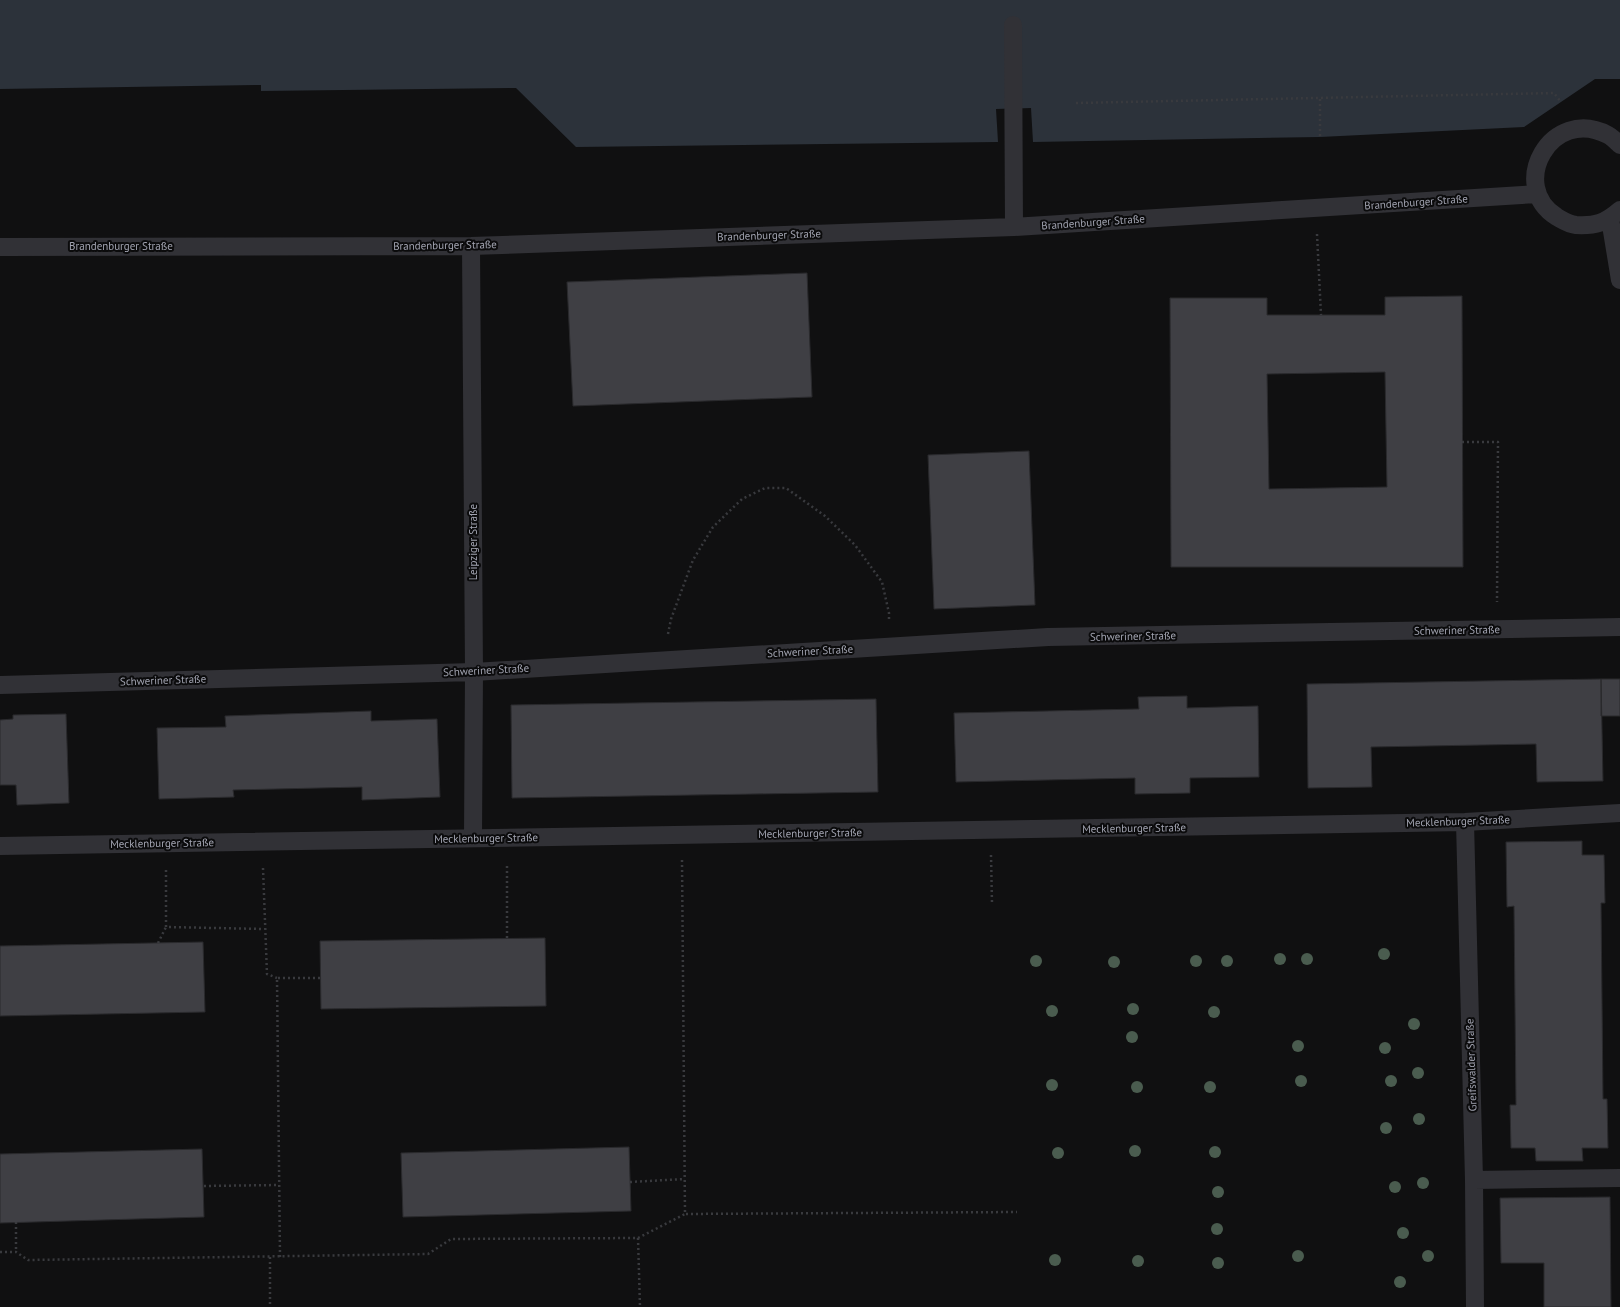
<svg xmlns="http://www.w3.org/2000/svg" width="1620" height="1307" viewBox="0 0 1620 1307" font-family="'PT Sans',sans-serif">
<rect width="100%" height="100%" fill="#101011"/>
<!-- water -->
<path fill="#2c323a" d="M0,0H1620V79H1595L1524,127L1320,137L1033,142L1031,108L996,109L998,142L576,147L516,88L261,91V85L0,89Z"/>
<!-- building -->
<path fill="#3f3f44" stroke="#2a2a2d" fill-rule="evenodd" d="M807,273L812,397L573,406L567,282Z
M1462,296L1463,567H1171L1170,298H1267V315H1385V297ZM1385,372L1387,487L1269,489L1267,374Z
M1029,451L1035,605L934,609L928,455Z
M1601,679L1603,781L1537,782L1536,744L1371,747L1372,787L1308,788L1307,684Z
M1601,679H1620V716H1601Z
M1187,696V708L1258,706L1259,777L1190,778V793L1135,794V778L956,782L954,713L1139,709L1138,697Z
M876,699L878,792L512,798L511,705Z
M371,711V721L437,719L440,797L362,800V787L233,790L234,797L159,799L157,728L226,727L225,716Z
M66,714L69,803L17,805L16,785H0V720L13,719V715Z
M1582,841V855H1604L1605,903H1601L1603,1099H1607L1608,1148H1582L1583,1161H1536L1535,1148H1511L1510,1105H1516L1514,906L1507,907L1506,842Z
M545,938L546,1006L321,1009L320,941Z
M203,942L205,1012L0,1016V946Z
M629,1147L631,1211L403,1217L401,1153Z
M202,1149L204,1217L0,1223V1154Z
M1610,1197L1611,1307H1544V1263H1501L1500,1198Z"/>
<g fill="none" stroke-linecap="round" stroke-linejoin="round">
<!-- path -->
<path stroke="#393a3e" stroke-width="2.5" stroke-dasharray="2 3" stroke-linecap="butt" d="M1320,99V137
M1076,103L1554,93L1561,102
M1317,234L1321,315
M1462,442H1498L1497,602
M668,634L671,619L693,560L713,527L742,499L765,488H786L825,516L855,545L882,582L889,613V622
M991,855L992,903
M682,860L685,1214L1017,1212
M263,868L267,974L277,978
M166,870V927L264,929
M507,938V863
M158,943L166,927
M630,1182L685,1179
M204,1186L279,1185
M16,1222V1252
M638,1238L685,1214
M0,1252H16L28,1260L428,1254L451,1239L638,1238L640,1307
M270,1257V1307
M280,1257L277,978H321"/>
<!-- lane -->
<path stroke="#313136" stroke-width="18" d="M1013,25L1014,227
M1620,145C1616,141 1612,137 1608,135C1551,105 1507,186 1557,217C1564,221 1568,224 1576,225C1596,226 1605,223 1620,210
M1610,219L1620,280
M471,246L474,672L473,838
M0,247L471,246L1014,227L1537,194
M0,685L474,672L1048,637L1620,627
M1465,822L1474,1180L1475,1307
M0,846L1465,822L1620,813
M1474,1180L1620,1178"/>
</g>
<!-- trees -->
<g fill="#4a5c4f">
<circle cx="1384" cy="954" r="6"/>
<circle cx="1280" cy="959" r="6"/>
<circle cx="1307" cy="959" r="6"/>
<circle cx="1036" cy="961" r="6"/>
<circle cx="1196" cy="961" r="6"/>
<circle cx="1227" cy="961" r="6"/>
<circle cx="1114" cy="962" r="6"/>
<circle cx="1133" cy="1009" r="6"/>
<circle cx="1052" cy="1011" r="6"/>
<circle cx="1214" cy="1012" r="6"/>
<circle cx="1414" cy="1024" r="6"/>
<circle cx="1132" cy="1037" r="6"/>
<circle cx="1298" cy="1046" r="6"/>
<circle cx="1385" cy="1048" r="6"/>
<circle cx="1418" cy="1073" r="6"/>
<circle cx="1301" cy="1081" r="6"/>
<circle cx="1391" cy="1081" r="6"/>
<circle cx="1052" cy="1085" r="6"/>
<circle cx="1137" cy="1087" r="6"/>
<circle cx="1210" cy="1087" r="6"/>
<circle cx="1419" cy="1119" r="6"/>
<circle cx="1386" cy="1128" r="6"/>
<circle cx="1135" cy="1151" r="6"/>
<circle cx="1215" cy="1152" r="6"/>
<circle cx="1058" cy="1153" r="6"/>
<circle cx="1423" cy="1183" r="6"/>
<circle cx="1395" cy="1187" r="6"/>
<circle cx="1218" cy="1192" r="6"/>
<circle cx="1217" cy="1229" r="6"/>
<circle cx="1403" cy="1233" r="6"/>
<circle cx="1298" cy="1256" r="6"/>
<circle cx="1428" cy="1256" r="6"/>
<circle cx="1055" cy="1260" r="6"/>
<circle cx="1138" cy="1261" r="6"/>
<circle cx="1218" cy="1263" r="6"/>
<circle cx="1400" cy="1282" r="6"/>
</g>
<g text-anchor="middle" stroke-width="4" stroke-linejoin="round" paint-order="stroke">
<!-- street labels -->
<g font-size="11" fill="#a2a4b1" stroke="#0b0b0c">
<text transform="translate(1416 202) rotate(-4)" y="4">Brandenburger Straße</text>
<text transform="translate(1093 222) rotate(-4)" y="4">Brandenburger Straße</text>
<text transform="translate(769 235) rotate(-2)" y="4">Brandenburger Straße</text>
<text transform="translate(445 245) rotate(-1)" y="4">Brandenburger Straße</text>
<text x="121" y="250">Brandenburger Straße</text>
<text transform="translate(473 542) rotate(-90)" y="4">Leipziger Straße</text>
<text transform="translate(1457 630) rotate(-1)" y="4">Schweriner Straße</text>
<text transform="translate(1133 636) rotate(-1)" y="4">Schweriner Straße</text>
<text transform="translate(810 651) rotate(-3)" y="4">Schweriner Straße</text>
<text transform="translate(486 670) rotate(-3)" y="4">Schweriner Straße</text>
<text transform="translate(163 680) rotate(-2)" y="4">Schweriner Straße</text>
<text transform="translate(1458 821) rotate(-2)" y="4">Mecklenburger Straße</text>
<text transform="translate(1134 828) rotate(-1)" y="4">Mecklenburger Straße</text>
<text transform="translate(810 833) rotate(-1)" y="4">Mecklenburger Straße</text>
<text transform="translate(486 838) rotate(-1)" y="4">Mecklenburger Straße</text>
<text transform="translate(162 843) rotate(-1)" y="4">Mecklenburger Straße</text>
<text transform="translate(1471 1065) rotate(-92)" y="4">Greifswalder Straße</text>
</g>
</g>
</svg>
